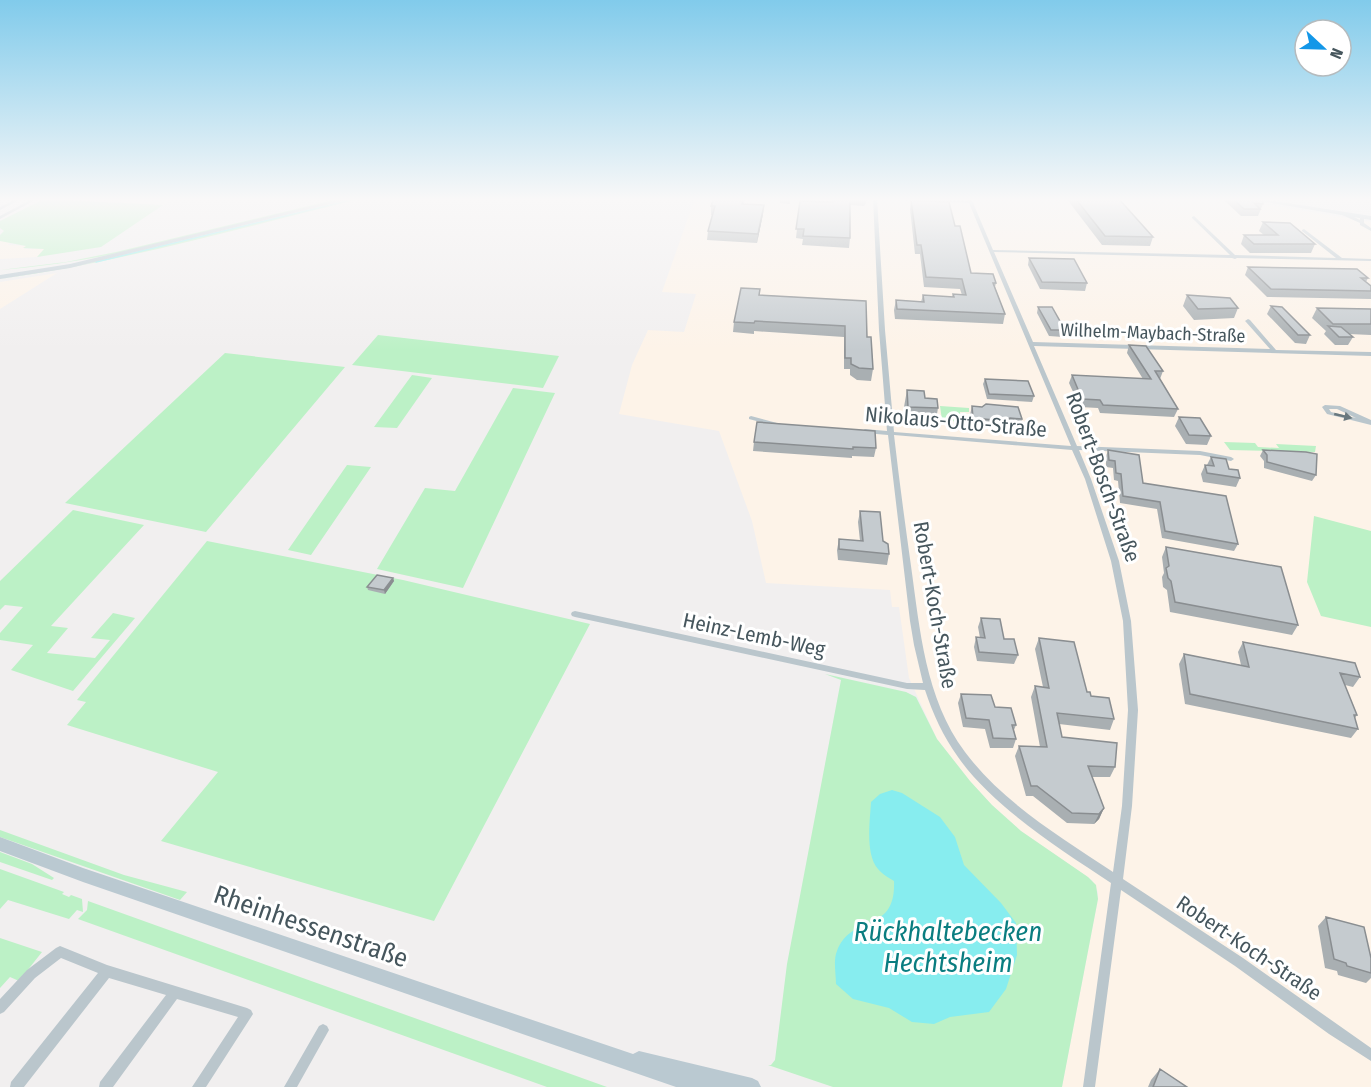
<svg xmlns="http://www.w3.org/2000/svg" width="1371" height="1087" viewBox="0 0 1371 1087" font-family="'Fira Sans Condensed',sans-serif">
<rect width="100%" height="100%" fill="#f1efef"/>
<!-- commercial -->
<path fill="#fdf3e8" d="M46,198H175L163,205L44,199Z
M695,198H1226L1371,222V1087H1062L1098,899V892L1092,880L1021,831L992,805L970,781L937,739L909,678L899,607H892L890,590L766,583L752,521L719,431L619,414L632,365L648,330L684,332L696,294L662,292Z
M0,241H12L8,245L27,246L24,249H45L37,257L0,259Z
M57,273L0,309V282Z"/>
<!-- green -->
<path fill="#bcf1c6" d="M341,198H348C233,225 118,261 0,270L66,262L116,252Z
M358,198H364C243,227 123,262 0,279L86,264Z
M44,199L163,205L101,247L37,257L44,249L23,248L26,246L0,241V235L4,231L0,228V221Z
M378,335L559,356L543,388L352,365Z
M225,353L345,367L206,532L65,503Z
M412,375L432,378L397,428L374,427Z
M513,388L555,393L463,588L377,569L425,488L455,491Z
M940,406L969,408V412H960L961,422L942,420Z
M1224,442L1255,443L1258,447L1279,448L1276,444L1316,446L1315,452L1230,450Z
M347,465L371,467L311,555L288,550Z
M73,510L144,525L51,626L68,628L47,653L95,658L110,640L91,638L113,613L135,618L73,691L11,670L33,645L0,640V633L23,607L5,605L0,610V581Z
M1314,516L1371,531V627L1321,616L1307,582Z
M207,541L403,580L590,624L434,921L161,841L218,772L67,725L86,702L77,700Z
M825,674L906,692L916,697L937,739L970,781L992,805L1021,831L1088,877L1096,885L1098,899L1062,1087H833L768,1065H771L775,1060L787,964L841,680Z
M0,830L124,875L187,892L180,900L0,837Z
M0,852L32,864L54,878L52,880L0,862Z
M0,869L64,892L62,894L69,897L71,895L82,899L83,912L77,910L69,919L8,900L0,909Z
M88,901L607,1087H547L78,919L87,910Z
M0,938L42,952L19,981L10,977L0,988Z"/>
<!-- water -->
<path fill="#87edef" d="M892,790L902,793L940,817L955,837L964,865L1001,903L1016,923L1017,955L1006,989L989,1012L950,1017L934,1024L912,1022L889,1008L853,999L836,984C836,974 833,960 837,951C852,912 896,935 894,881C889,878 882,874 878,869C865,854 870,821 871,802L880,794Z"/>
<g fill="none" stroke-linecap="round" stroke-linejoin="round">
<!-- stream -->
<path stroke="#87edef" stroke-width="1.5" d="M96,262L359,198"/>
<!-- street -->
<path fill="#bac6cc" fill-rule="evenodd" d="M18,198H23L0,210V207Z
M34,198H39L0,219V216Z
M873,198H877L885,330L894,432L1071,446L969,203L881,199L879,198L968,201L967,198H971L993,250L1230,255L1192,218V217L1194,216L1235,255L1336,258L1302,231V230L1304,229L1342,258L1371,259V261L1237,258L1235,259L1232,258L994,252L1033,342L1270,349L1246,322L1245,321L1248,319L1250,320L1276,350L1371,352V356L1034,346L1077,446L1200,451L1231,457L1234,459L1231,461L1200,455L1079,450L1091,479L1119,561L1131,621L1138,710L1132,806L1123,879L1243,958L1371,1048V1061L1329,1034L1235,966L1121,890L1095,1087H1083L1111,883C1060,849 993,807 958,757C943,736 933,714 925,690L907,689L575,617L572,616L571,614L572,612L575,611L907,683H923L914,645L910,621L888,435L865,433L862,431L865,429L887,431L879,330ZM894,435L1072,450L1085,479L1111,561L1123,621L1128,710L1122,806L1113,872C1061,837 1003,803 965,752C925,698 920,630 911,566C905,523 899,479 894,435Z
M1340,212H1344L1360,220V218H1364V223L1371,228V231L1360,225V223L1340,214Z
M1325,405L1340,406L1371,420V425L1327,414L1322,407ZM1329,409H1337L1356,418L1331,412Z
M751,416L777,423L778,424L775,426L749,419V417Z
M60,946L107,965L247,1008L251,1010L253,1014L206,1087H192L238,1017L177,999L113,1087H99L100,1082L166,995L109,978L24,1087H10L11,1082L98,973L61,958L35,978L4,1012L0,1014V999L27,970L56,948Z
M323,1024L327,1026L329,1030L297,1087H284L319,1026Z"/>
<!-- secondary -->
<path fill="#bac9d1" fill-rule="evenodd" d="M345,198H355L70,268L0,279V275L70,264Z
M1242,198H1255L1371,216V220Z
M0,837L83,868L633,1054L639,1051L752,1078L758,1081L761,1087H676L83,882L0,851Z"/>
</g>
<!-- wall -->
<path fill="#a9afb2" d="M714,198H745L744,204L764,205L763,214L757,243L707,240L708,231L712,215H711V206Z
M780,198H790V204L780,203Z
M832,198H867L866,203L864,206L850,205V238L849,248L802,245L803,239L796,238L800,201L832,202Z
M1066,198H1118L1153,237L1150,246L1102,245Z
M1226,198H1257L1263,204L1258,216H1241L1225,201Z
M911,200L955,226L971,273L996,283L995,287L1005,314L1003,324L895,319L894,310L896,300L921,302L923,295L952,297L953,294L962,295L960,289L924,287L920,254H915L910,209Z
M1263,222L1315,244L1311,253H1250L1241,244L1244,235H1264L1259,231Z
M1029,258L1087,283L1085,291L1040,289L1028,265Z
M1248,267L1368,278L1366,282L1371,286V299L1267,297L1245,275Z
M760,289V295L866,301L867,337L873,369L871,381L857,380L850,375V369H844V337L754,331V334L733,332L734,322Z
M1187,295L1238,308L1234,318L1194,320L1183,306Z
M1271,306L1310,335L1306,344L1295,343L1267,314Z
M1038,307L1065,330L1063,337L1049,336L1037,313Z
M1317,308L1371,309V335L1349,334L1353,337L1348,345H1335L1324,334L1326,331L1312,318Z
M1129,345L1163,371L1160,379L1178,409L1174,417L1100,413L1098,408L1080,407L1069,383L1072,375L1143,379L1127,353Z
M985,379L1034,396L1032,402L987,399L983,384Z
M907,390L925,398L938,408L935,426L904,424V407Z
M972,406L1022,419L1020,427L1008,426L1003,429L971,426L970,415Z
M1179,417L1211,436L1207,445L1186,444L1175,426Z
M754,442L876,448L874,457L852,456V458L753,451Z
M1108,450L1143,483L1238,544L1234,551L1162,538L1157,509L1120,503L1118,481L1114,480L1113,468L1106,467V457Z
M1263,450L1316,475L1312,481L1264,468V461L1260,456Z
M1211,457L1229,469L1240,478L1236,487L1203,482L1201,474L1205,465H1207Z
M860,511L883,541L889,554L887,565L838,560L837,550L839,539L860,541L858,522Z
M1166,547L1298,625L1292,635L1170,612L1167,590L1163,587L1162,577L1164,573L1162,557Z
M393,578L394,581L385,594L368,590L367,587Z
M981,618L1004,639L1018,655L1014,664L977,661L974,647L976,637L980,638L978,627Z
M1039,638L1087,692L1114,719L1110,730L1059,724L1062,737L1115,767L1110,777H1092L1104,808L1099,819L1094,824L1067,823L1033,796H1026L1015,756L1019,746L1040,747L1031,697L1035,686L1043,687L1035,649Z
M1243,642L1360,677L1353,687L1345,685L1357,715L1355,718L1358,729L1351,738L1185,704L1179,664L1184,654L1241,665L1238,652Z
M961,694L995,707L1016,725L1014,730L1016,739L1013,748H990L985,729L963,727L958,703Z
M1326,917L1371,958V978L1366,983L1338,975L1337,971L1325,968L1318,926Z
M1160,1069L1187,1087H1148L1151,1080Z"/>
<!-- shaded-wall -->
<path fill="#8a8e91" d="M764,205L763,214L757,243L758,234Z
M1010,418L1008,426L1003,429L1005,421Z
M393,578L394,581L385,594L384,590Z
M1104,808L1099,819L1094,824L1099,814Z"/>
<!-- building -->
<path fill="#c5cbcf" stroke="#8a8e91" stroke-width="1.5" d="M714,198H743L742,204L764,205L758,234L708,231L715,206H711Z
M833,198H850V238L803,236L804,229H796L800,201L833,202Z
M1075,198H1118L1153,237L1105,236Z
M1232,198L1263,199V204L1254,203L1260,209H1244Z
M911,200L949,202L955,226H960L971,273L993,274L996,283H993L1005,314L897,309L896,300L924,302L923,295L954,297L953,294L966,295L962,279L926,277L921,245H917Z
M1263,222L1290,223L1315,244H1254L1244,235H1278Z
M1029,258L1074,259L1087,283L1042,282Z
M1248,267L1357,269L1368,278H1361L1371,286V291L1271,289Z
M741,288L760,289L759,295L866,301L867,337H871L873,369L859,368L851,364V358H845V326L755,321L754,323L734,322Z
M1187,295L1230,298L1238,308L1198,309Z
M1271,306L1282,307L1310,335H1298Z
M1038,307H1052L1065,330H1051Z
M1317,308L1371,309V324H1333Z
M1328,326L1341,327L1353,337H1339Z
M1129,345L1146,346L1163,371H1155L1178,409L1103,405L1100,400L1082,399L1072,375L1151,379Z
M985,379L1028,381L1034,396L989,394Z
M907,390L924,391L925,398L937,399L938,408L908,407Z
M986,404L1018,407L1022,419L1010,418L1005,421L973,418L972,406L982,407Z
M1179,417L1200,418L1211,436L1189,435Z
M757,422L875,431L876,448L853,447V449L754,442Z
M1108,450L1139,455L1143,483L1226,496L1238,544L1165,531L1160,502L1123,496L1121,474L1116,473L1115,461L1109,460Z
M1263,450L1306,452L1317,454L1316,475L1267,462V455Z
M1211,457L1226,459L1229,469L1238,470L1240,478L1207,473L1205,465L1214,466Z
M860,511L880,512L883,541L888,544L889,554L839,549V539L863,541Z
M1166,547L1281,567L1298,625L1175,602L1171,581L1168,578L1166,568L1169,566Z
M377,575L393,578L384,590L367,587Z
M981,618L1000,619L1004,639H1014L1018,655L979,652L976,637L985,638Z
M1039,638L1074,642L1087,692H1090L1091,696L1109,698L1114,719L1057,713L1062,737L1117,743L1115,767L1088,766L1104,808L1099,814L1072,813L1037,786H1031L1019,746L1047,747L1035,686L1049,688Z
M1243,642L1355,663L1360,677L1340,673L1357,715H1354L1358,729L1190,694L1184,654L1249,667Z
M961,694L991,695L995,707L1011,708L1016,725H1012L1016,739L993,738L989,720L966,718Z
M1326,917L1364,927L1371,958V973L1347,966L1346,963L1334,959Z
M1160,1069L1187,1087H1153Z"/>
<!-- one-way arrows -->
<defs><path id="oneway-solid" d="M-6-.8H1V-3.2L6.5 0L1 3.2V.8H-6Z" transform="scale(1.5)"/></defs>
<use fill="#69787e" href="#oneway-solid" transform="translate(1343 416) rotate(13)"/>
<!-- sky -->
<linearGradient id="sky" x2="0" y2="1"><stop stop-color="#81cbeb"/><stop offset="0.57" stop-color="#f9f8f8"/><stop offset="1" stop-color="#f9f8f8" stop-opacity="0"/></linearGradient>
<rect width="1371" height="350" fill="url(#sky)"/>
<g text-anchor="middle" stroke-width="6" stroke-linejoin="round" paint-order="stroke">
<!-- far-street labels -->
<g font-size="18" fill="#46565d" stroke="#fff">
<text transform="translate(1153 333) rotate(2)" y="6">Wilhelm-Maybach-Straße</text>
</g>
<!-- street labels -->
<g font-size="21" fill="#46565d" stroke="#fff">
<text transform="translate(956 422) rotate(5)" y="7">Nikolaus-Otto-Straße</text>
<text transform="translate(1103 477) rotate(70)" y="7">Robert-Bosch-Straße</text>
<text transform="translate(935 605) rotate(80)" y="7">Robert-Koch-Straße</text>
<text transform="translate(754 635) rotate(12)" y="7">Heinz-Lemb-Weg</text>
<text transform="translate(1249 948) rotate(34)" y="7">Robert-Koch-Straße</text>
</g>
<!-- near-street labels -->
<g font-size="26" fill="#46565d" stroke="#fff">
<text transform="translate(311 926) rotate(19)" y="9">Rheinhessenstraße</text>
</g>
<!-- near-water labels -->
<g font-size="27" font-style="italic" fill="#0a7d80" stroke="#fff">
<text x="948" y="941">Rückhaltebecken<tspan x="948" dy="31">Hechtsheim</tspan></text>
</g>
</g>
<!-- north arrow -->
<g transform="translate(1323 48) rotate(112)"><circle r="28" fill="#ffffff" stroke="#b5bbbe" stroke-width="1.5"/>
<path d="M0-4.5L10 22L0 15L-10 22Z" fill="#1397e8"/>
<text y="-9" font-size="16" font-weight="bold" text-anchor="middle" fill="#46565d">N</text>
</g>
</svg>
